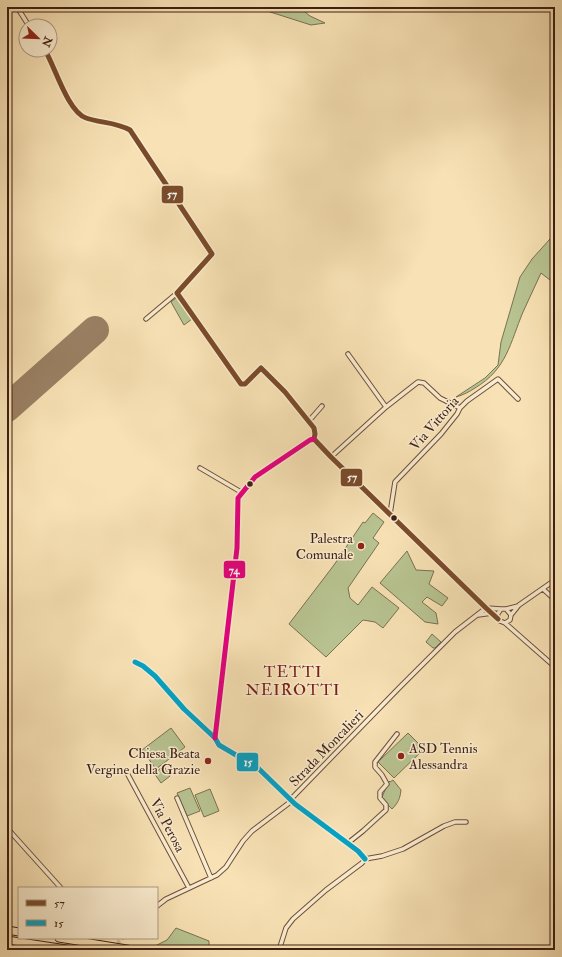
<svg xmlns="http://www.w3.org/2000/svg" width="562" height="957" viewBox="0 0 562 957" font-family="'IM FELL Double Pica',serif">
<rect width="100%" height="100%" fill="#f8e2b5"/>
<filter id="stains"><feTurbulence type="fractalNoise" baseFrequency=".005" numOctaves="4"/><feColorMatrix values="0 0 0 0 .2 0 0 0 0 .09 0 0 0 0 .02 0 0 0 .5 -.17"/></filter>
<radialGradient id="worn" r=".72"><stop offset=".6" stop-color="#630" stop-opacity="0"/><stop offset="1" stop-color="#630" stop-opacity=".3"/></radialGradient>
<!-- green -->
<path fill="#b8c492" stroke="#7a7152" d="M260,7H299L310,16L325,23L311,25L264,10Z
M550,239L555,249V284L541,273C535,286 529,299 523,312C510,343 507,369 475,388C469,392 463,395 456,397L485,378L498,365L501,342L520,277L532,259Z
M177,297L192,319L184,325L171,302Z
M373,513L384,522L373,538L379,543L348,588L350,598L358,605L372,587L399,608L383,628L375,622L363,620L326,657L289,624L334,565L363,522L365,523Z
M407,551L416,570L434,571L429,584L448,598L442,606L427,597L422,602L436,613L438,624L425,622L380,583Z
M432,634L441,642L435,648H433L426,642Z
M171,728L185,747L156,769L142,750Z
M408,733L424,749L394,778L378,762Z
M164,766L170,776L161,783L154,773Z
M393,780L401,790C400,799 398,803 392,809L386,803L382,797L389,781L390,782Z
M190,788L200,811L187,816L177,793Z
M210,789L219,811L204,817L195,795Z
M176,928L209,941V950H180L155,946L167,940Z"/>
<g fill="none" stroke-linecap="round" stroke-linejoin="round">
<!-- runway -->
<path stroke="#9a8064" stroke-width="28" d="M7,408L95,330"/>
<!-- street-tunnel -->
<path stroke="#d3bb95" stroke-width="3.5" stroke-dasharray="3.5 2" stroke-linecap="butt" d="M109,950L123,938"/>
<!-- street casing -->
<g stroke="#6c4f3c" stroke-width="5.5">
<path id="street" d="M17,7L29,26
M45,50C55,67 68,112 86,118C100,123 116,122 130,130L212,254L177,293L241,384H245L261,368L285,392L314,428L315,434L314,439L331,457L486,608L498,619
M146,319L177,293
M348,354L386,407
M308,422L322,406
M331,457L386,407L418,382L424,383L440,398L460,408
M200,468L241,492
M390,514L395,482L441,434L457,414L460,408L467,401L498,379L518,399
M543,589L555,600
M486,608L501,609
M506,609L518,606
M478,615L492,613
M511,615L519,605L555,580
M505,623L510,620L511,615L506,609H501L497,615L500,621L505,623L555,667
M135,662L143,666L155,676L184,709L215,738L219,745L258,768L295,804L358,851L365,859
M215,738L237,548L238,498L255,477L310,440L314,439
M127,773L189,888
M177,798L211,878
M7,828L61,888
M348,843L363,831L386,810V805L380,798V792L387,784L382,775L375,767V762L397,734
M365,859L382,856L403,849L444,826L455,822H466
M157,906L166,899L217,875L226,867L243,841L252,831L289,803L293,797L399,688L455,632L486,608
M279,950L286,928L293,919L326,890L362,863L365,859"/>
</g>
<!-- highway casing -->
<g stroke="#3d1e13" stroke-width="9">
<path id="highway" d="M7,930L19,932
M59,938L133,950
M7,940L73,950"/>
</g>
<!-- street -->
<use href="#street" stroke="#faeccf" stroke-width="3.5"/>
<!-- highway -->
<use href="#highway" stroke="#f8e2b5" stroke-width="7"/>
<!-- bus-1 casing -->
<g stroke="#faeccf" stroke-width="8">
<path id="bus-1" d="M45,50C55,67 68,112 86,118C100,123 116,122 130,130L212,254L177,293L241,384H245L261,368L285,392L314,428L315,434L314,439L331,457L486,608L498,619"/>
</g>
<!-- bus-2 casing -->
<g stroke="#faeccf" stroke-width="8">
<path id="bus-2" d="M135,662L143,666L155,676L184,709L215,738L219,745L258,768L295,804L358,851L365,859"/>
</g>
<!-- bus-3 casing -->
<g stroke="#faeccf" stroke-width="8">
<path id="bus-3" d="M215,738L237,548L238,498L255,477L310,440L314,439"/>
</g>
<!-- bus-1 -->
<use href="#bus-1" stroke="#7a4b2a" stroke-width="5"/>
<!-- bus-2 -->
<use href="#bus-2" stroke="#03a2c5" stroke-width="5"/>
<!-- bus-3 -->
<use href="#bus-3" stroke="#e5007d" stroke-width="5"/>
</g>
<!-- markers -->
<g fill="#3d1e13" stroke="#faeccf" stroke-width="1.5">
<circle cx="250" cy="484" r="3.5"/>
<circle cx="394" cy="518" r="3.5"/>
</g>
<g fill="#8f2418" stroke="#faeccf" stroke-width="1.5">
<circle cx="361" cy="546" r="4"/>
<circle cx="401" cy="756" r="4"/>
<circle cx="208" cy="761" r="4"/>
</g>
<g text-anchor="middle" stroke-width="3" stroke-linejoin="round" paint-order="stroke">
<!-- street labels -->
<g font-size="14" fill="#3d1e13" stroke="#faeccf">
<text transform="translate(434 423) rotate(-49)" y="5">Via Vittoria</text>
<text transform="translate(326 748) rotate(-46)" y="5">Strada Moncalieri</text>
<text transform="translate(168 825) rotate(62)" y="5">Via Perosa</text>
</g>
<!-- poi labels -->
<g font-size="14" fill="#3d1e13" stroke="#faeccf" text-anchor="end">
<text x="353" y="543">Palestra<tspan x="353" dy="16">Comunale</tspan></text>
<text x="409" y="753" text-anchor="start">ASD Tennis<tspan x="409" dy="16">Alessandra</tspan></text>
<text x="200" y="758">Chiesa Beata<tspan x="200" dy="16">Vergine della Grazie</tspan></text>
</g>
<!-- quarter labels -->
<g font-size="16" letter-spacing="1" fill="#7a1f14" stroke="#faeccf">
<text x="293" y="677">TETTI<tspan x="293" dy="18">NEIROTTI</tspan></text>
</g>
</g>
<g stroke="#faeccf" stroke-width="1.5">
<rect x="161" y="185" width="23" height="19" rx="4" fill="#7a4b2a"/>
<rect x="340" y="468" width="23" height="19" rx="4" fill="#7a4b2a"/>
<rect x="223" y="560" width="23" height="19" rx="4" fill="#e5007d"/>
<rect x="236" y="752" width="23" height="20" rx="4" fill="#03a2c5"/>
</g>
<g font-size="11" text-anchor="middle" font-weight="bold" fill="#fff">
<text x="172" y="198">57</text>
<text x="352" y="481">57</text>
<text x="234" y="574">74</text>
<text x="248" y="766">15</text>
</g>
<!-- margin -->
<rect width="562" height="957" fill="none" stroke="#f8e2b5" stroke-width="24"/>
<rect x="8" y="8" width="546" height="941" fill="none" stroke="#3d1e13" stroke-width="2"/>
<rect x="12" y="12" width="538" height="933" fill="none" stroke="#3d1e13"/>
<!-- legend -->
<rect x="18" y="887" width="140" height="52" fill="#faeccf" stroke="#ae9a84"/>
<rect x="26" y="900" width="20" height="6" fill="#7a4b2a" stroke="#ae9a84"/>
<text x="54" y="907" font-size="12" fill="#3d1e13">57</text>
<rect x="26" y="920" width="20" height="6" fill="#03a2c5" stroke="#ae9a84"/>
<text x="54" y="927" font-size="12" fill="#3d1e13">15</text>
<!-- north arrow -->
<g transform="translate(38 38) rotate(113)"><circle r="19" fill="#faeccf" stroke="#ae9a84"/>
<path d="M0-3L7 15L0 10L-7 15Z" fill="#8f2418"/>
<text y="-6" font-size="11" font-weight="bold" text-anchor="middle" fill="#3d1e13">N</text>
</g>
<rect width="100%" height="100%" filter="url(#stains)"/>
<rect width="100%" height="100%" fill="url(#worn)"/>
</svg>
